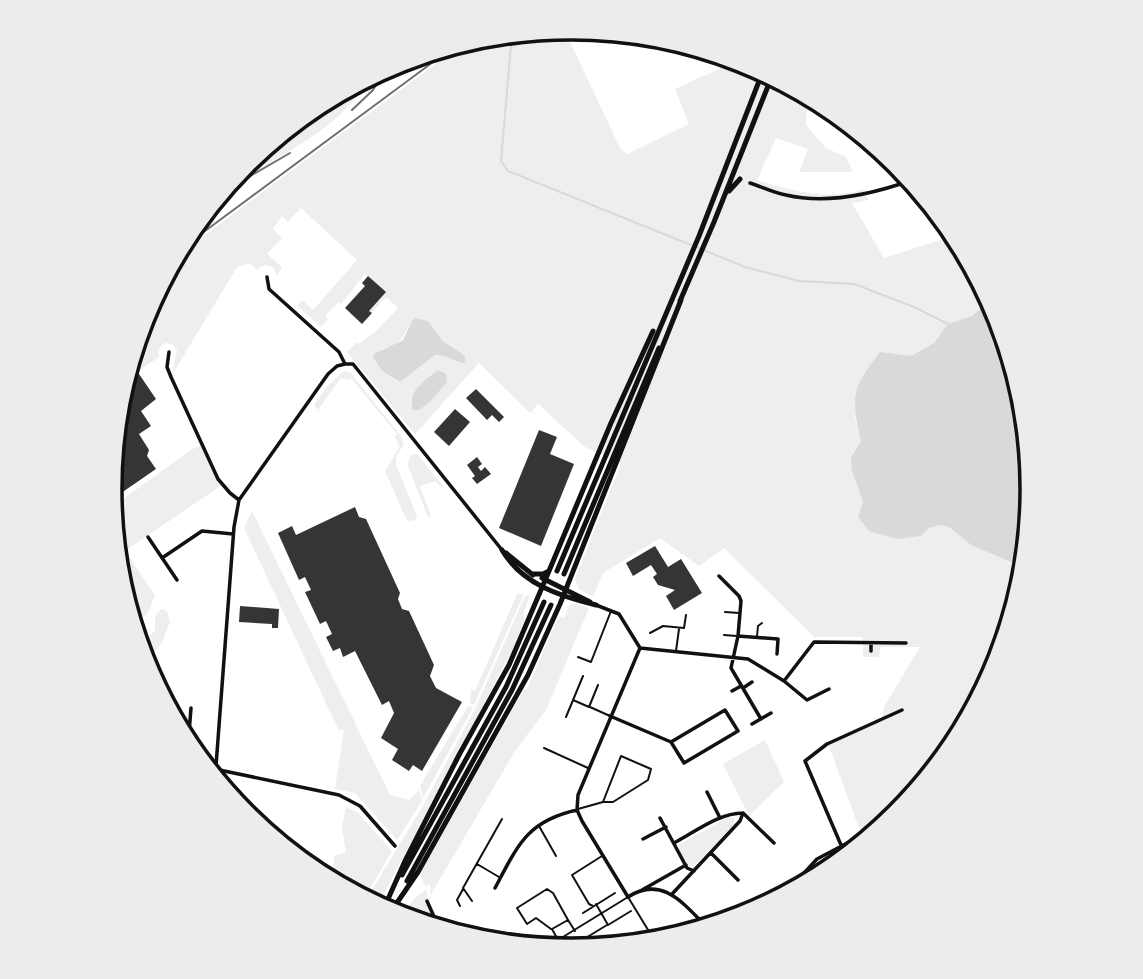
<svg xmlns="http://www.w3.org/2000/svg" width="1143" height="979" viewBox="0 0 1143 979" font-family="'PT Sans Narrow',sans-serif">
<rect width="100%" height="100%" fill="#fff"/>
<!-- green -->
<path fill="#eee" fill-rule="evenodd" d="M564,29L621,150L627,154L689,124L675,89L734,62L733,59L748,63L815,99L807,103L806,125L826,148L846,157L853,172H799L808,149L776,138L757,180C793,191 826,201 864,189L869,200L852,203L884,258L956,235L991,299L972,316L949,324L934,343L911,356L898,355L855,417L861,442L863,501L858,517L864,523L921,536L929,528L941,525L949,527L971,545L1025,568L1024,580C1015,609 1009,641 997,668C969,729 929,790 877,833L860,831L828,743L882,719L884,707L920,647H881L879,657H863V637H814L724,548L699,566L660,538L603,573L593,597L579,589L575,579L621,463L585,447L538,404L530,413L479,363L415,434L347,352L357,342L359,344L377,330L398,308L386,297L372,313L369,311L385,292L365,274L341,304L338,302L325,316L328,319L321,327L297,306L302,300L313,310L357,260L301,208L288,222L282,216L273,229L282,238L267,254L282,267L277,276L274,268C268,265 262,264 257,270L250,263L237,267L172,375L177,350L172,344L165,343L158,350L159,357L124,381L145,313L175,257L465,42L482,37ZM416,318L428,321L443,341L464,355L459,363L449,356L435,355L399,382L382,371V349C412,340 399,333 416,318ZM423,381L447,382L430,402L410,403L412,395Z
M376,74C357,98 337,121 310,138C282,157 250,172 222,192L245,163L315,106Z
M344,371L350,372L401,436L404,444L396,457V465L417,516L415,520L407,521L385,471L400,446L394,437L397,434L351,378L348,380L341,378L318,410L314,405L326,388Z
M202,444L222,485L125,551L155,595L148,613L133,626L119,579L112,507L191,450Z
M417,454L443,486L441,487L435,481L420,486L431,516L428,517L407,464L411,455Z
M252,511L390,795L409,800L419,790L422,801L397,840L355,793L335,789L344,730L338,729L244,528Z
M517,594H524L474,705L470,703L471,689L475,691Z
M530,594L523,616L525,617L514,647L377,907L366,900L424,804L476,707L525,596Z
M574,603L589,608L546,710L515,751L430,896L431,888L429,883L426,887L419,873L524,690L527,689L559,616L564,618L569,606Z
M161,609L167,611L170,622L162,642L145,665L139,645L155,631V617Z
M468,706L473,708L423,798L420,786Z
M765,740L784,782L749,816L723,764Z
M346,807L358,813L392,851L366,896L333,877L334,856L346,852L342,827Z
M728,817L734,818V825L694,866L687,865L679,849L680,844Z
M427,889V901L440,930L400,917L415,898Z"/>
<!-- water -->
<path fill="#d9d9d9" d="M991,299C1018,351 1030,429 1033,488C1034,514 1028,542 1025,568L971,545L949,527L941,525L929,528L921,536L897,539L869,531L858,517L863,501L852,471L851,457L861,442C851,396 851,390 880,352L911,356L934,343L948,324L972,316Z
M416,318L428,321L443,341L464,355L466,363C457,364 449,355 435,355L400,382L382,371L373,357L374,354L403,340L412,321Z
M438,370L446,374L447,382L430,402L419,410H413C406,392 425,380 438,370Z"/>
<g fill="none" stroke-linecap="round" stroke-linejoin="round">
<!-- stream -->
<path stroke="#d9d9d9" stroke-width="2" d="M506,34L511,44L501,161L508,171L691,245
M696,247L745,267L799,281L854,284L914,307L948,324"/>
</g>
<!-- building -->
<path fill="#353535" d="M368,276L386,292L369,311L372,313L362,324L345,308L365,286L362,283Z
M139,374L156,399L141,411L151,426L139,434L149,450L147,456L156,469L111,500L110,489L119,399L123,385Z
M476,389L504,417L499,422L492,415L487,420L466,398Z
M455,409L470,422L449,446L434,432Z
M539,430L557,437L550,454L574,464L541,546L499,528Z
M477,457L482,464L478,467L481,471L485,467L491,474L477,484L472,478L475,476L467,465Z
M355,507L359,517L366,519L400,593L398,599L402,609L409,611L434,665L430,676L436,688L462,702L422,771L413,765L409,771L392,760L398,749L381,738L394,713L389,701L382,705L355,651L343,657L340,648L333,651L326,637L332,634L326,621L320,624L305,592L311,590L305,577L299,580L278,533L292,526L296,535Z
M655,546L668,567L681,559L702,593L674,610L666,596L675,590L658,585L653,577L657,574L651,565L633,576L626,563Z
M240,606L279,609L278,628H272V624L239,622Z"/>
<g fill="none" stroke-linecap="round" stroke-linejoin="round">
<!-- service -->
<path stroke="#111" stroke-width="2" d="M725,612L739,613
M650,633L663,626L684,628L686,615
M724,635L737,636
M757,636L758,626L762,623
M676,651L679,629
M578,657L591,662L611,611
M573,700L589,707L598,685
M590,707L610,716
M566,717L583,676
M544,748L588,768
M578,809L603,802L621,756L651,769L648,780L613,802H603
M539,826L556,856
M477,864L499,877
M472,901L463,888L502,819
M596,904L608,925L631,911
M460,906L457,900L463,889
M593,906L589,904L572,875L602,856
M583,913L615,893
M551,929L536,918L527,924L517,908L547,889L553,893L568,920
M575,931L568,920L552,929L558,940L628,897L656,943
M584,939L607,925
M558,950V941"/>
<!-- minor -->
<path stroke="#111" stroke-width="3.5" d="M750,183C762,187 774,193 786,195C828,205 873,194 912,180
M267,277L269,289L339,352L345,364H353L502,550
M169,352L167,367L171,377L218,479L230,493L239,500
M148,537L177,580
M162,558L202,531L233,534
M719,576L739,596L741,601L738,636L731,668L761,719
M596,605L619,614L640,648L578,795L577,810L582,821L628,897C663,874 685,906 708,928
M738,636L778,639L777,654
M640,648L748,659L784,681L807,700L829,689
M871,651V643
M784,681L814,642L906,643
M743,688L752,682
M732,691L741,686
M610,716L671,742L684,763L738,731L725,710L671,742
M752,724L771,713
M178,728L189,731
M188,746L191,708
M205,767L339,795L360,806L395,846
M215,779L234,527L239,500L328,374L337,366L345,364
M707,792L720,818
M660,818L687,868L694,871
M643,839L666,827
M674,843C695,832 719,813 743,813L774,843
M841,845L805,761L827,744L902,710
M711,853L738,880
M495,888C518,845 527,821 577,810
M642,890L686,865
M673,893L740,821L743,813
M780,899L817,859L870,831
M427,901L440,930"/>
<!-- trunk -->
<path stroke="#111" stroke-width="5" d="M729,191L740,179
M680,301L714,222L772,76
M502,550C522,584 559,596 596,605
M506,553L533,575
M557,571L699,236L763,71
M532,574H543L549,571L611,423L653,331
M564,574L659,348
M542,578L590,602
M402,875L506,687L544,602
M407,881L512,690L551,605
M384,908L405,861L459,755L509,665L549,571
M390,913L418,872L528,675L560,604L681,300"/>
<!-- rail -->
<path stroke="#707070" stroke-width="2" d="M352,110L373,90L387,67
M210,206L252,175L290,153
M178,251L456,45"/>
</g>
<!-- crop -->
<path d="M0 0H1143V979H0ZM122 489a449 449 0 1 1 898 0a449 449 0 1 1-898 0Z" fill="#ececec" fill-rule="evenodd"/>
<path fill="none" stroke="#111" stroke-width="3.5" d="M122 489a449 449 0 1 1 898 0a449 449 0 1 1-898 0Z"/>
</svg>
